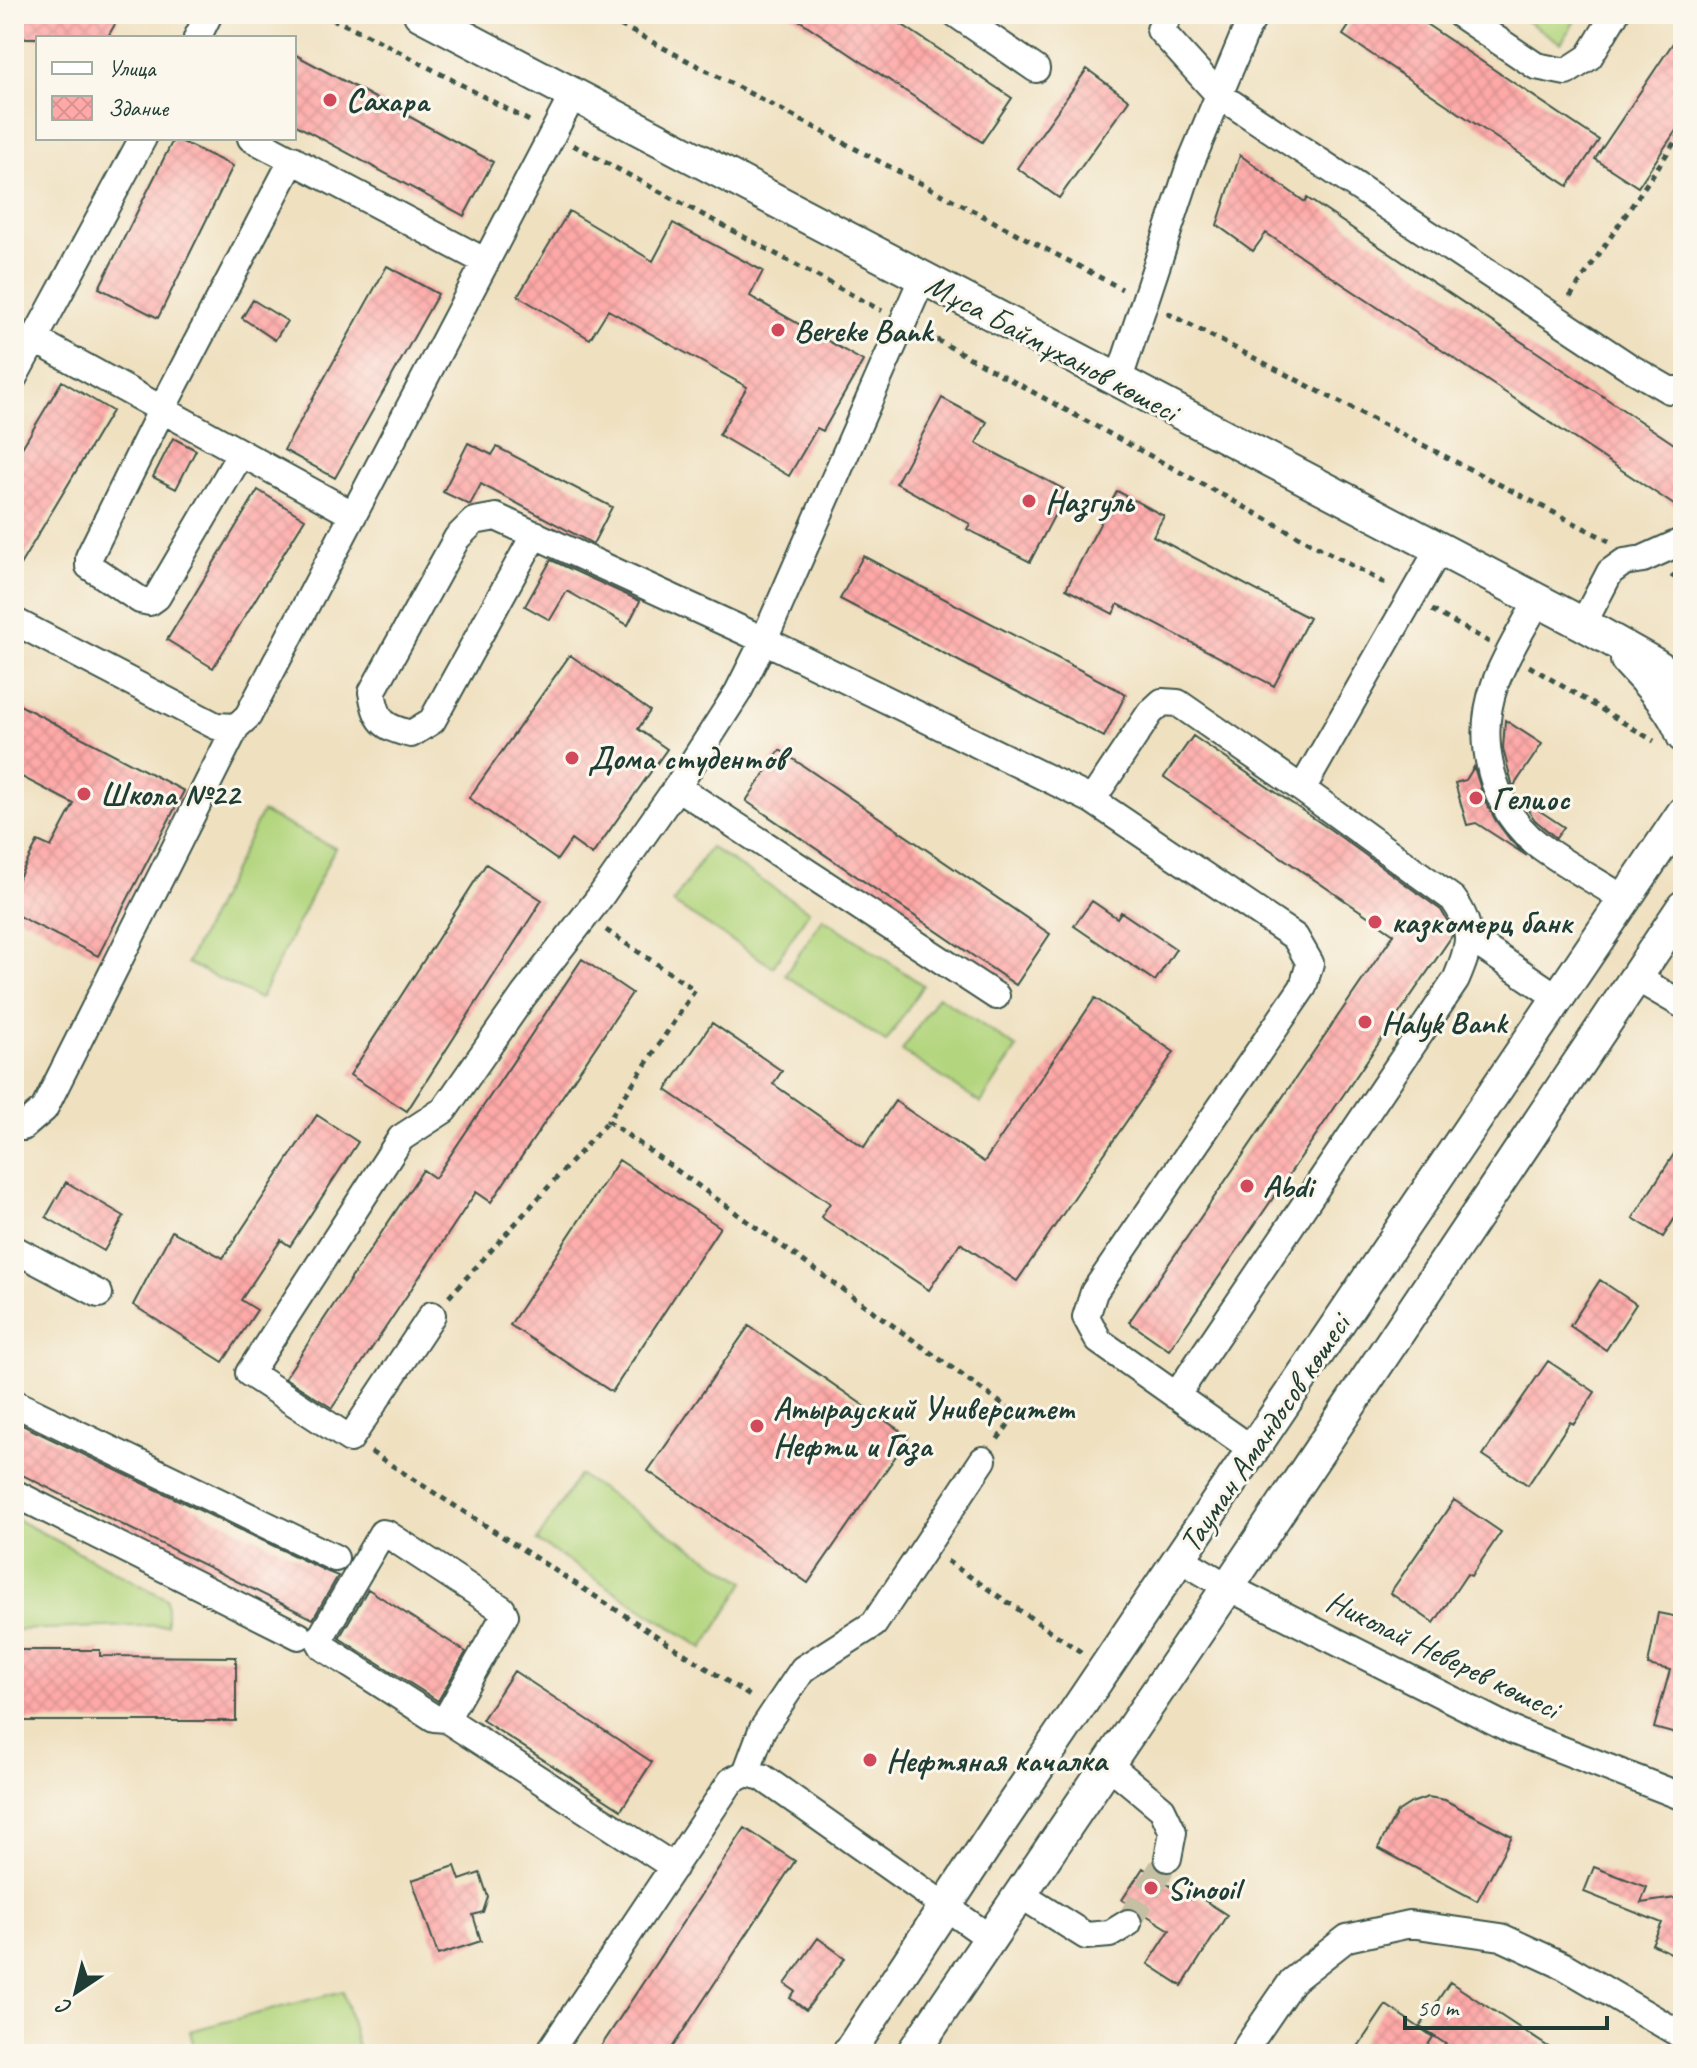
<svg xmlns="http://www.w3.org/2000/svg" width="1697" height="2068" viewBox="0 0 1697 2068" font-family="Caveat,sans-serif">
<defs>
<pattern id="building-cross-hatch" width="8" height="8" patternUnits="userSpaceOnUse" patternTransform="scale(2)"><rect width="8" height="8" fill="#fea9a8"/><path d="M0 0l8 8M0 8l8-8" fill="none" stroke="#d99291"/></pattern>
</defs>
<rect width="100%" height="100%" fill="#fbf7ec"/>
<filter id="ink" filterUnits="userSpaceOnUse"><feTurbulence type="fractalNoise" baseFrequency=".0125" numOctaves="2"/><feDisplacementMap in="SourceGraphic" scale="16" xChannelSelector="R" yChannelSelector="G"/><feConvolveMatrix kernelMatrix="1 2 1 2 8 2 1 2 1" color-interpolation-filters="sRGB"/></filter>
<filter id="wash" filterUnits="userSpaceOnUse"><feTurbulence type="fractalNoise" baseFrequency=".006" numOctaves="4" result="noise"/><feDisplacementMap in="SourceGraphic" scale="32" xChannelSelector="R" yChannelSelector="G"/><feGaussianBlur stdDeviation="1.8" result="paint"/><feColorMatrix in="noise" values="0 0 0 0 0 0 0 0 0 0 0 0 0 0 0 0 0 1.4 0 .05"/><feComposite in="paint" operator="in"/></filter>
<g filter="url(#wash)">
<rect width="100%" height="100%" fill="#efe0c0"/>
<!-- pitch -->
<path fill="#b3d57e" stroke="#698959" stroke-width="2" d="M1516,14H1579L1561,43Z
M262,812L335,848L260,999L187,963Z
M710,847L809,911L773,967L673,903Z
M823,918L923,985L886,1042L785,975Z
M938,996L1017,1048L981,1103L902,1051Z
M579,1475L745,1582L703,1648L537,1541Z
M14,1518L167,1599V1625L14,1630Z
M343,1991L360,2054H196L190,2031Z"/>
<g id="blocks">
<!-- building -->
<path fill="url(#building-cross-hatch)" d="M14,14H121L107,38H26L14,31Z
M790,14H886L1012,98L982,142Z
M1357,14H1411L1599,140L1568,186L1343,35Z
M1683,28V120L1638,187L1595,159Z
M294,54L493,162L464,216L294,124Z
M1087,69L1129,100L1059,198L1017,168Z
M174,138L233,166L158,318L99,288Z
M1240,155L1305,202L1307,198L1683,450V511L1266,233L1253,251L1217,225Z
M569,211L653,261L673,223L763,271L750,296L863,361L823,431L817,428L789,476L719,435L747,387L608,310L590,339L518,296Z
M387,266L438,294L335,478L284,450Z
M253,300L287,321L275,340L242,318Z
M62,381L112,411L14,575V461Z
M942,398L987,422L976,443L1067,491L1030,562L967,529L970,524L896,483Z
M173,438L196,450L176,489L153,477Z
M468,443L492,455L497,447L612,507L593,544L481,484L470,505L443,492Z
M258,490L305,519L213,668L167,640Z
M1117,491L1164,516L1153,536L1309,618L1274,686L1118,604L1113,614L1066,589Z
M863,556L1126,694L1104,737L840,599Z
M551,560L640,601L628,625L567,591L550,620L525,606Z
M570,655L650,711L638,729L667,749L592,855L571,840L557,860L469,798Z
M14,702L184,791L98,956L14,914V887L38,841L51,847L74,804L14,773Z
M1505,720L1542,744L1513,787L1503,749Z
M1193,736L1331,830L1441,910L1450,925L1452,936L1169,1350L1129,1322L1394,934L1164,777Z
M780,750L1050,934L1016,985L746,801Z
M1474,767L1484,799L1496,821L1511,841L1527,856L1476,823L1467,825L1455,783L1466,780Z
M1519,797L1564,827L1556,838L1535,820Z
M486,864L542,900L407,1111L350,1075Z
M1092,901L1117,918L1121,912L1176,949L1155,981L1074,926Z
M582,959L632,993L491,1202L476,1192L332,1408L285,1378L423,1170L435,1178Z
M1095,998L1174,1052L1017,1281L960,1243L929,1290L821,1217L830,1203L666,1090L712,1023L782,1071L773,1084L864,1147L895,1101L984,1162Z
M317,1115L358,1142L290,1246L281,1240L241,1300L257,1310L223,1362L133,1305L172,1231L223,1258Z
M1683,1140V1205L1663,1237L1633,1218Z
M619,1160L720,1227L612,1392L510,1325Z
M66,1182L124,1216L104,1251L46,1217Z
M1600,1280L1636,1304L1606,1350L1570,1326Z
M749,1326L909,1437L808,1583L648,1471Z
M1548,1361L1595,1392L1574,1424L1570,1422L1528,1485L1483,1455Z
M14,1421L328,1572L338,1576L313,1619L14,1471Z
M1454,1500L1501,1532L1471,1576L1467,1574L1434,1623L1390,1593Z
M368,1589L466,1652L438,1701L339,1638Z
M1658,1613L1683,1618V1736L1654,1728L1670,1670L1648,1665Z
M14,1650H100V1656L236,1657V1721H14Z
M514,1671L652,1762L621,1810L482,1720Z
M1428,1797L1445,1800L1512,1836L1477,1901L1378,1848L1397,1812L1411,1803Z
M745,1828L795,1861L668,2054H596Z
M455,1866L460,1880L480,1873L488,1897L483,1912L473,1915L481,1941L438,1955L412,1880Z
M1594,1867L1647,1887L1641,1903L1675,1898L1683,1881V1959L1652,1944L1662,1923L1584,1892Z
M1143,1868L1190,1899L1193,1893L1227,1915L1182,1986L1148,1964L1170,1930L1122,1900Z
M818,1938L845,1958L806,2010L790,1998L795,1991L785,1984Z
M1450,1982L1559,2054H1461L1420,2027Z
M1386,2005L1433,2037L1422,2054H1353Z"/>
</g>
</g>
<g filter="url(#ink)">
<use href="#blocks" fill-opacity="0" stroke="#3e5549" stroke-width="2"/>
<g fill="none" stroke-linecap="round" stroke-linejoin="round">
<!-- minor-tunnel -->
<path stroke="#c5bfa4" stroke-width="26" stroke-dasharray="26 13" stroke-linecap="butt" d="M1128,1923L1168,1858"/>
<!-- minor casing -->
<g stroke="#3e5549" stroke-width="30">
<path id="minor" d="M956,14L1036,69
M1170,14L1160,30L1219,95L1631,368L1669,390H1683
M1459,14L1536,66L1566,72L1589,57L1615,14
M197,38L209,14
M251,138L486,262
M34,339L352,514
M14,377L143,138
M1118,382L1191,162L1247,28L1256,14
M241,453L157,597L150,602L140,600L89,566V557L162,409L293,159
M535,534L432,721L411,734C382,727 377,721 372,692L457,538L474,521L496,517L764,640L1092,800L1295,937L1310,963L1303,987L1094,1292L1086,1317L1099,1341L1253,1450
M1537,602C1523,628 1505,656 1495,684C1475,740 1491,810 1540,846C1566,865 1596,881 1624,899
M14,621L216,726L236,727L248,716L573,95
M1583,624L1610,572L1624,562L1643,559L1683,541
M677,787L996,996
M1302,789L1439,549
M1092,800L1150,713L1162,702L1178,703L1302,789L1453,899C1475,929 1470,947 1456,980L1176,1396
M1468,937L1557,997
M1635,977L1683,1005
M14,1125L23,1127L44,1109L236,727
M14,1249L99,1294
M432,1315L350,1439L249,1373L401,1138L444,1110L524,995L600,897L677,787L738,692L764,640L922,279
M14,1403L335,1558
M14,1493L299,1636
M1179,1558L1228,1587L1514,1731L1683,1797
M446,1719L505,1615L502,1609L387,1534L382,1533L322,1635L320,1642L323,1647L434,1718L446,1719L674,1867
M1109,1765L1162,1809L1173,1832L1168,1858
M746,1773L762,1730L803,1669L874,1624L983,1460
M1021,1895L1086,1936L1110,1934L1128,1923
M548,2054L731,1781L746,1773L762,1777L990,1938
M1242,2054L1292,1981L1347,1938L1410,1924L1501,1937L1564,1966L1683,2036"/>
</g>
<!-- major casing -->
<g stroke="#3e5549" stroke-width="36">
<path id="major" d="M420,14L1583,624L1656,665L1683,683
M1627,660C1648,683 1673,707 1683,736
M848,2054L1003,1819L1683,813
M912,2054L1228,1587L1683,907"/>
</g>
<!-- path -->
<path stroke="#3e5549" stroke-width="5" stroke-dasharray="6 6" stroke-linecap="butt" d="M321,14L366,34L533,123
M599,14L1122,289
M573,145L882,311
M1570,297L1683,130
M1167,313L1609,541
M926,334L1388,585
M1671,575L1683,582
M1432,610L1489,642
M1529,666L1654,741
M606,930L695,990L608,1121L1016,1414L997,1440
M449,1297L608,1121
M371,1452L753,1698
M947,1561L1081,1652"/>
<!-- minor -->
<use href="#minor" stroke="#fff" stroke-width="26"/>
<!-- major -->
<use href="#major" stroke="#fff" stroke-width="32"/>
</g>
</g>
<!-- markers -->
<g fill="#d1495b" stroke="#fbf7ec" stroke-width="3">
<circle cx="330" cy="100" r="8"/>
<circle cx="778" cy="330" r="8"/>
<circle cx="1029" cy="501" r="8"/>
<circle cx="572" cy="758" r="8"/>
<circle cx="84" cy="794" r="8"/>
<circle cx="1476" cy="798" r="8"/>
<circle cx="1375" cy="922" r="8"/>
<circle cx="1365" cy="1022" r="8"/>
<circle cx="1247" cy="1186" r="8"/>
<circle cx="757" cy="1426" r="8"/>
<circle cx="870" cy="1760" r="8"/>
<circle cx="1151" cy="1888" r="8"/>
</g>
<g text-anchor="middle" stroke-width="6" stroke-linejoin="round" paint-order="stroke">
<!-- poi labels -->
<g font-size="32" font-weight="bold" fill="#1f3d34" stroke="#fbf7ec" text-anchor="start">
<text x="346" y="111">Сахара</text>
<text x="794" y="341">Bereke Bank</text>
<text x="1045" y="512">Назгуль</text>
<text x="588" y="769">Дома студентов</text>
<text x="100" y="805">Школа №22</text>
<text x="1492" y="809">Гелиос</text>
<text x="1391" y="933">казкомерц банк</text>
<text x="1381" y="1033">Halyk Bank</text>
<text x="1263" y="1197">Abdi</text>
<text x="773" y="1419">Атырауский Университет<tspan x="773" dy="37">Нефти и Газа</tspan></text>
<text x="886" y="1771">Нефтяная качалка</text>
<text x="1167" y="1899">Sinooil</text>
</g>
<!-- street labels -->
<g font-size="32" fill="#1f3d34" stroke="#fbf7ec">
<text transform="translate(1052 347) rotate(28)" y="11">Мұса Баймұханов көшесі</text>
<text transform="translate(1264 1433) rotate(-56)" y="11">Тауман Амандосов көшесі</text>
<text transform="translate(1443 1654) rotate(26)" y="11">Николай Неверев көшесі</text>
</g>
</g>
<!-- margin -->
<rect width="1697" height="2068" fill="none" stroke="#fbf7ec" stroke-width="48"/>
<!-- legend -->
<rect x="36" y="36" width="260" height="104" fill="#fbf7ec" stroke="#a3ada2" stroke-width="2"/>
<rect x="52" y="62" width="40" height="12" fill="#ffffff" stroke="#a3ada2" stroke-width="2"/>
<text x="108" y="76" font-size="24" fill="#1f3d34">Улица</text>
<rect x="52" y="96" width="40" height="24" fill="url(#building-cross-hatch)" stroke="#a3ada2" stroke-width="2"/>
<text x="108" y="116" font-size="24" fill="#1f3d34">Здание</text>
<!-- north arrow -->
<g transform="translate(76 1992) rotate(215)" stroke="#fbf7ec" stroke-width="6" paint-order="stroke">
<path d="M0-6L14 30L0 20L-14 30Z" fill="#1f3d34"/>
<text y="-12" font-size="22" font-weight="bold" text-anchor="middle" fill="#1f3d34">С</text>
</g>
<!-- scale -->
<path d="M1405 2016v12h202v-12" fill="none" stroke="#1f3d34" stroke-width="4"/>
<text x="1417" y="2016" font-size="24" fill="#1f3d34" stroke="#fbf7ec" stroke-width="6" paint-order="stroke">50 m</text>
</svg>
